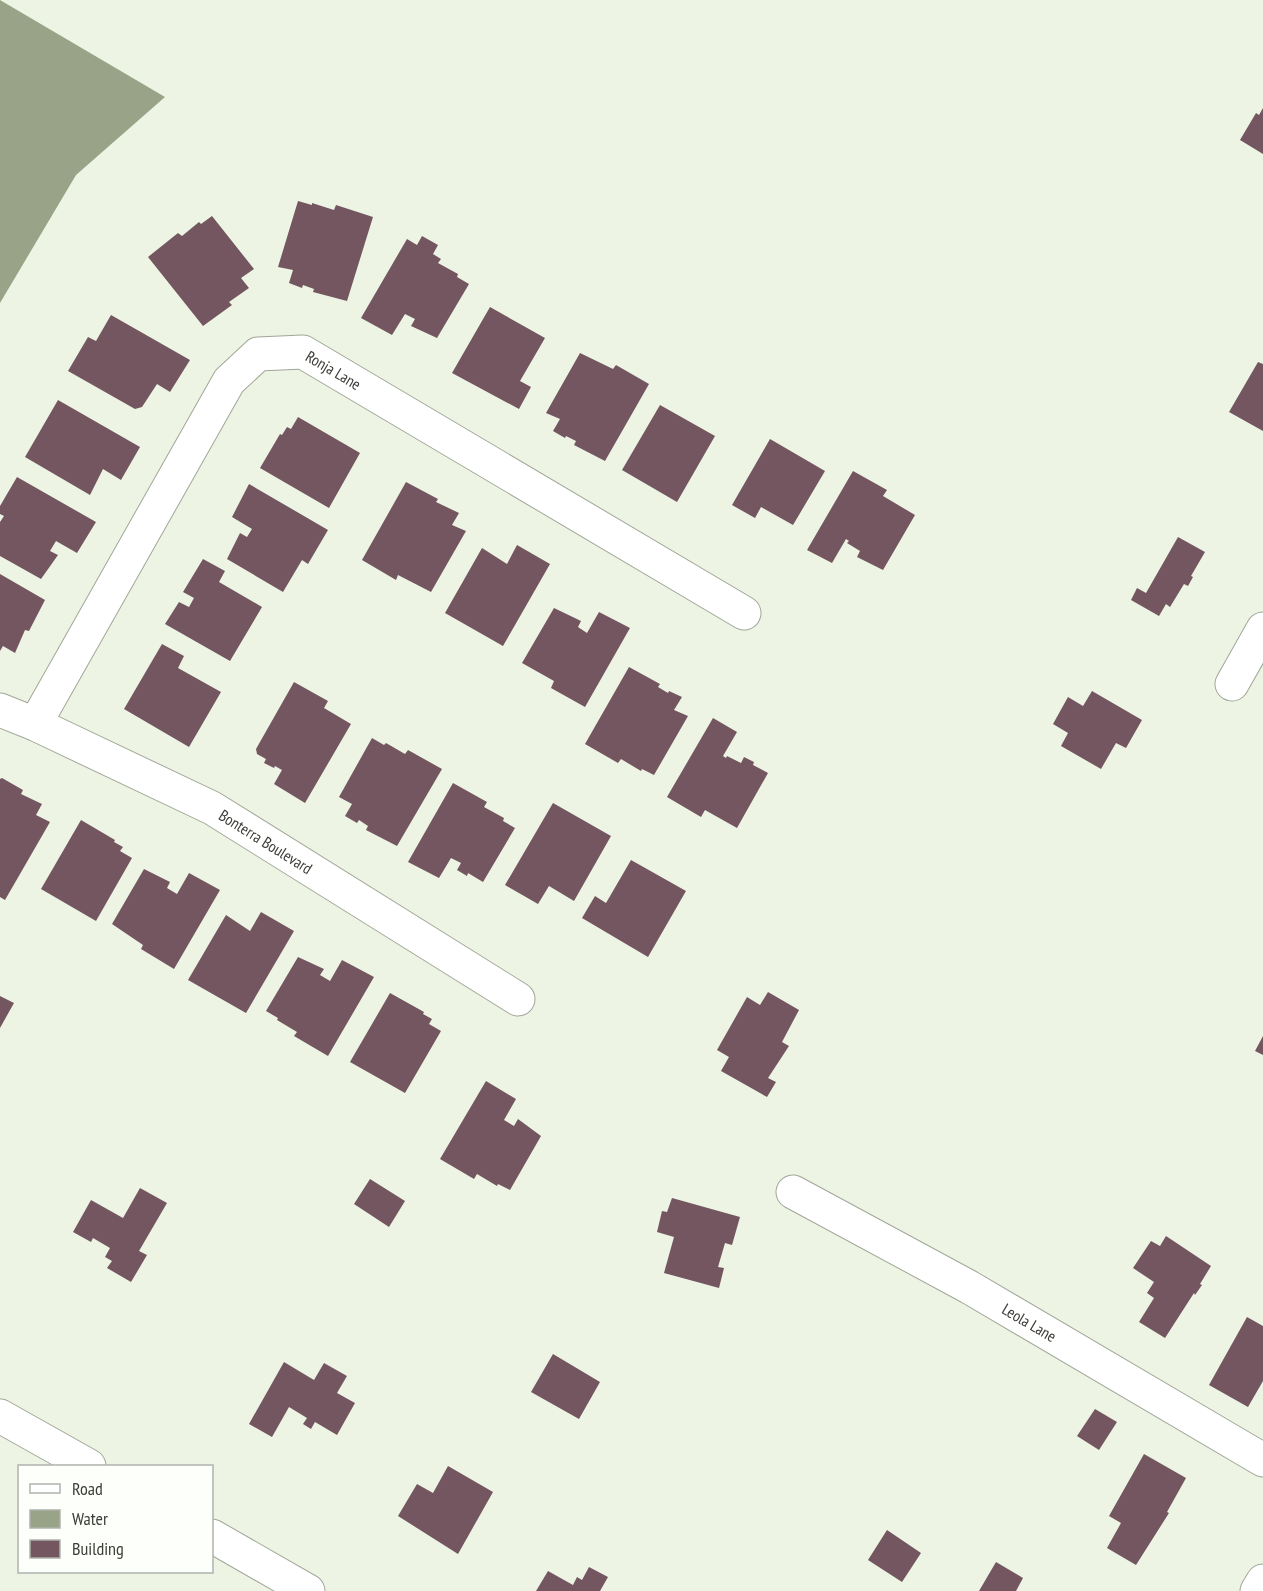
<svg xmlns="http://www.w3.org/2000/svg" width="1263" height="1591" viewBox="0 0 1263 1591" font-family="'PT Sans Narrow',sans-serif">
<rect width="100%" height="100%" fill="#edf4e4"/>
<!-- water -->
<path fill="#98a388" d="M0,0L165,97L76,175L0,303Z"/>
<!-- building -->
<path fill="#735660" d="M1263,108V154L1240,140L1256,113L1259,115Z
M298,201L312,205V203L334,210L336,205L373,217L347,301L313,292L314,289L303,285L302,288L289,283L293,270L278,267Z
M212,216L254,269L241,278L249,288L229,302L232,305L203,326L148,257L178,233L182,236L199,222L201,224Z
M422,236L438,245L433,254L441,259L438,263L458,274L457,277L469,284L437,338L411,326L415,319L405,314L392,335L361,318L407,239L417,245Z
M490,307L545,338L520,381L531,387L519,409L452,373Z
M111,315L190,360L170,392L157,384L142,407L135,409L68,371L88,337L96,341Z
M580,353L613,369L616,365L649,384L605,461L574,445L576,441L566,436L565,438L553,431L560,419L546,413Z
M1258,362L1263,364V431L1229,412Z
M58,400L140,447L121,480L103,469L90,495L25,457Z
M660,405L715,436L677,502L622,470Z
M298,417L360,453L329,508L260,468L280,434L282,435L287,427L291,429Z
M770,439L825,471L793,525L761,507L755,518L732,505Z
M853,471L887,490L883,496L915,515L883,570L857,557L860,551L847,543L849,541L846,539L832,563L807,550Z
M17,477L96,522L77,553L56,541L50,551L58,555L41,579L0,556V522L4,516L0,514V506Z
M406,482L438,499L436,502L459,513L452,525L466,531L431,592L398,575L396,580L362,560Z
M249,484L328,530L308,564L302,560L283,592L227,559L240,533L247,537L252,529L232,517Z
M1178,537L1205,552L1191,576L1193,577L1188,586L1184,584L1170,607L1166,604L1159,616L1131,600L1137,588L1146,593Z
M517,545L550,564L503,646L445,613L482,548L507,564Z
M203,559L225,571L219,582L262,607L230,661L165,624L179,602L189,607L194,598L183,592Z
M0,574L45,600L29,631L25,630L15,653L3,646L0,651Z
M554,608L581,621L578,627L587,633L599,612L630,628L585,707L551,688L554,681L522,663Z
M162,644L184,656L178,668L221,692L189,747L124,709Z
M629,667L660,684L658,687L668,693L669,691L682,697L674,710L688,716L654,775L642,769L641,771L621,759L618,763L585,744Z
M294,682L328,701L324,708L351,724L305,803L274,784L282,770L275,766L274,768L264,763L266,759L257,754L256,749Z
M1092,691L1142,720L1126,748L1116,743L1101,769L1061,746L1068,733L1053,724L1068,697L1083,706Z
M713,718L737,732L723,756L726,758L727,756L741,763L744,757L754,762L753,765L768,773L737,828L705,810L701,817L667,797Z
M372,738L384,745L386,743L405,754L408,750L442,769L397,846L366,830L368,826L359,820L357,823L345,816L352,804L339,797Z
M2,778L23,790L21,794L42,804L36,815L50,822L5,900L0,897V779Z
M453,783L487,802L484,807L504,818L503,821L515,828L483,882L468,873L467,876L457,870L461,863L451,858L439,878L408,862Z
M553,803L611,836L574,901L549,886L538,904L505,885Z
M81,820L115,840L114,842L123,847L120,851L132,858L96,921L41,889Z
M631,860L686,891L648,957L582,918L595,896L606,903Z
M144,869L170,882L167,888L177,894L189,873L220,890L174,969L141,949L143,945L112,924Z
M261,912L294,931L246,1013L188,980L226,915L250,931Z
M298,957L324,969L320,975L330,981L342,960L374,977L328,1056L294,1036L297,1032L277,1020L278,1018L266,1011Z
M768,992L799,1010L782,1042L789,1046L768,1078L776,1082L767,1097L721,1071L729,1057L717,1050L747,997L760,1005Z
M390,993L424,1012L423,1014L432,1019L429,1024L441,1031L405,1093L350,1062Z
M0,996L14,1003L0,1028Z
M1263,1036V1055L1255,1051Z
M486,1081L516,1099L504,1120L514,1126L518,1119L541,1136L510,1190L498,1184L497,1186L477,1174L474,1179L440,1159Z
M370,1179L405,1201L389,1227L354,1204Z
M140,1188L167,1203L139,1251L147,1255L131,1282L107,1268L112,1261L105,1257L110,1248L93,1238L91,1242L73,1232L91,1200L123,1218Z
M672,1198L740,1217L732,1245L725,1243L718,1267L724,1268L719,1288L664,1273L674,1237L657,1232L662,1211L667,1212Z
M1166,1236L1211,1266L1200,1284L1202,1285L1195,1295L1194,1293L1165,1338L1139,1322L1154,1298L1147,1293L1154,1282L1133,1268L1151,1241L1160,1246Z
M1247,1317L1263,1326V1381L1248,1407L1209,1385Z
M553,1354L600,1382L579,1419L531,1392Z
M284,1362L314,1380L324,1363L347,1376L337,1393L355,1403L337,1435L315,1422L311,1429L303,1424L307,1418L289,1407L272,1437L249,1424Z
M1095,1409L1117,1422L1099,1450L1077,1436Z
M1144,1454L1186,1478L1167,1512L1169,1513L1136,1565L1107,1548L1121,1523L1109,1516Z
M448,1466L493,1492L458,1554L398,1516L417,1484L433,1493Z
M887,1530L921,1553L902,1582L868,1560Z
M996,1562L1023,1578L1016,1591H979Z
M589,1567L608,1577L600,1591H536L548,1571L573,1585L577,1577L582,1580Z"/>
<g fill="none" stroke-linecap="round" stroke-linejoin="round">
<!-- minor casing -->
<g stroke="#a1a798" stroke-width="35">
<g id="minor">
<path d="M1232,684L1263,629"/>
<path id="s1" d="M0,710L35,724L212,808L518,999"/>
<path id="s2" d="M35,724L229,381L258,354L303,352L744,613"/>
<path id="s3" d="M793,1192L969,1287L1263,1460"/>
<path d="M0,1416L89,1466"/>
<path d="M212,1536L308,1591"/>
<path d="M1257,1591L1263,1581"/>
</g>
</g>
<!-- minor -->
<use href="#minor" stroke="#fff" stroke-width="33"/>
</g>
<g text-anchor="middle" stroke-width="6" stroke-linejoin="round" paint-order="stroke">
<!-- street labels -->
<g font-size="16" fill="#3b3e37" stroke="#fdfffb">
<text dy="6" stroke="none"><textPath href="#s2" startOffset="514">Ronja Lane</textPath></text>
<text dy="6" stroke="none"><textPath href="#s1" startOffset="297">Bonterra Boulevard</textPath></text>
<text dy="6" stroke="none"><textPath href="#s3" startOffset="270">Leola Lane</textPath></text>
</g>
</g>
<!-- legend -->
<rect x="18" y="1465" width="195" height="108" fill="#fdfffb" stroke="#afb2ad" stroke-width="1.5"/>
<rect x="30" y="1484" width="30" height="9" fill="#ffffff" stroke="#afb2ad" stroke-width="1.5"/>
<text x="72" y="1495" font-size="18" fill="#3b3e37">Road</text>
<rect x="30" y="1510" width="30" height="18" fill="#98a388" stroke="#afb2ad" stroke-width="1.5"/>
<text x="72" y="1525" font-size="18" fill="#3b3e37">Water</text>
<rect x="30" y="1540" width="30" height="18" fill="#735660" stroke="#afb2ad" stroke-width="1.5"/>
<text x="72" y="1555" font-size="18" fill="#3b3e37">Building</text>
</svg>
